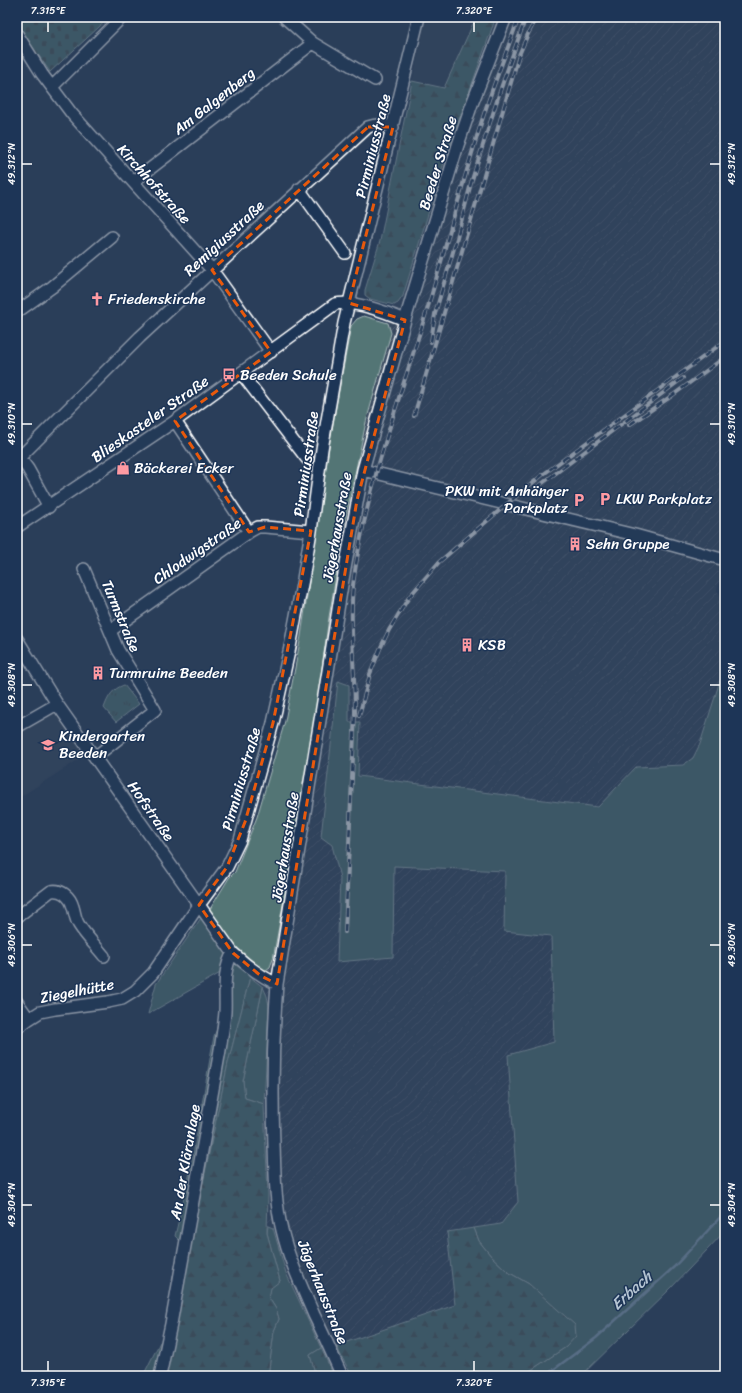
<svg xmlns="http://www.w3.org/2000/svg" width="742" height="1393" viewBox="0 0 742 1393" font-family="Sriracha,sans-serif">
<defs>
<pattern id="industrial-furrows" width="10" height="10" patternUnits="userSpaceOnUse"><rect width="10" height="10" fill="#39485e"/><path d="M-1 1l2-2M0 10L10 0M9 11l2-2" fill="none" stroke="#576376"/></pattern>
<pattern id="forest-firs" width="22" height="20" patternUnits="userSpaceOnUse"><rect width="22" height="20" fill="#537575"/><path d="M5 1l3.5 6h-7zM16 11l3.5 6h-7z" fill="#4f5c5c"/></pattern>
<pattern id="cemetery-stones" width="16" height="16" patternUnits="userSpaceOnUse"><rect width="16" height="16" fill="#537575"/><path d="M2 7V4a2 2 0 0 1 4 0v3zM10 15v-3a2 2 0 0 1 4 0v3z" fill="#4f5c5c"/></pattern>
<pattern id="park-tufts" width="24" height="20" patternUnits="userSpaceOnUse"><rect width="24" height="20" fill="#537575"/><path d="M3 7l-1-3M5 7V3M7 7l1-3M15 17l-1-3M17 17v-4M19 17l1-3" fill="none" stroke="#4f5c5c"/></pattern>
</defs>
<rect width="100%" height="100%" fill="#2a3e5a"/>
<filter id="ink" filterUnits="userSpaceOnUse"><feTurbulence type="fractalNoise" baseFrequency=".025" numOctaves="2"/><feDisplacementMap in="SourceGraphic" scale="8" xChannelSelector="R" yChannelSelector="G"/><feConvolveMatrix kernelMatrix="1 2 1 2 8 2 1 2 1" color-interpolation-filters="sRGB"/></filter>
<g filter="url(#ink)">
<!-- built -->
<path fill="#39485e" d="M426,17H476L444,88L412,81Z
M56,711L86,755L17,799V735Z"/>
<!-- industrial -->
<path fill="url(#industrial-furrows)" d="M496,17H725V571L719,582L717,590L725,603V665L700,744L693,758L683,764L636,767L599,807L358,776L360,723L349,722V685L332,845L340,878L337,961L393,957L394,866L505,871L504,931L551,936L554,1043L508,1055L518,1202L501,1224L447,1232L455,1305L338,1345L339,1352L325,1357L286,1273L273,1228L268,1226V1195L264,1104L269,1006L267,996L263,987L250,977L244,969L226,953L220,945L228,936L251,966L273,959L308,769L329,617L347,511L366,422L391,333L388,323L394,305L398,303L403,296L444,162Z"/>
<!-- grass -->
<path fill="#537575" stroke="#a9baba" d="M364,316L388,323L391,333L366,422L347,511L329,617L308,769L273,959L270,967L266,970L259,971L251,966L211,915L210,909L229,878L235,872L257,817L285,721L301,636L331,434L351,326L357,319Z
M725,665V1231L671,1288L581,1376H522L566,1347L529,1284L508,1272L491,1256L479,1241L474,1228L501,1224L518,1202L508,1055L554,1042L551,936L504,931L505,871L394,866L393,957L337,962L340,878L332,845L321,837L338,681L349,685V722H360L358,776L598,807L636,767L683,765L693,758L700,744Z
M201,918L226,953L244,969L250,977L228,1063L192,1235L182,1243L175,1236L190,1172L214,1036L220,1022L222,972L148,1014L156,984Z
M263,987L267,996L269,1006L264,1104L245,1098L243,1081Z
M268,1226L273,1228L286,1273L321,1348L310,1355L316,1376H268L274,1331L279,1319L276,1309L269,1298L271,1287L280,1281L267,1233Z"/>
<!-- forest -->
<path fill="url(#forest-firs)" stroke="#a9baba" d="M476,17H496L444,162L403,296L398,303L394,305L370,299L365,295V290L380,241L412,81L444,88Z
M250,977L263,987L243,1081L245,1098L264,1104L268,1195L267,1233L280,1281L271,1288L269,1298L276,1309L279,1319L274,1331L268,1376H143L160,1342L175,1330L192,1235L228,1063Z
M474,1228L479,1241L491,1256L508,1272L529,1284L575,1325L576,1336L566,1347L522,1376H488L484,1373L470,1374L467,1376H352L339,1352L338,1345L455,1305L447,1232Z
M321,1348L334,1376H316L310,1355Z"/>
<!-- cemetery -->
<path fill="url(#cemetery-stones)" stroke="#a9baba" d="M17,17H110L50,72L17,24Z"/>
<!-- park -->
<path fill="url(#park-tufts)" stroke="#a9baba" d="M124,685L139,704L116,722L104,708C108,697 112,689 124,685Z"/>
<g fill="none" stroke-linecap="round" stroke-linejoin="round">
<!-- stream -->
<path stroke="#90a7bb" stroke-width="2.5" d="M545,1376L596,1338L674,1267L725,1212"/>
<!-- minor casing -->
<g stroke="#fff" stroke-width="14">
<path id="minor" d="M284,17L313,43L375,80
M17,34L42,74L72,114L212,270L271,352
M52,87L122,17
M133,182L313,43
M299,189L345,253
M17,312L52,287L112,237
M241,373L307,459
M175,421L249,532
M17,454L28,469L49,507
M17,460L140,337L368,127C377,124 384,125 393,127
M363,470L635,535L725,560
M17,527L175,421L335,304C355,300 386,312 405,320
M84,569L118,650L155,710L95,757
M110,631L249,532L258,527H265L311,531
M17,639L57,704L233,953C247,966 260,976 277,984
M17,727L57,704
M17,917L51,891C61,889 70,896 73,907C75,913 75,919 79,925C86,936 96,946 104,956
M17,1002L29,1019
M17,1028L29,1019L40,1012L55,1009L108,1002L122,999L135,991L153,973L199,905L227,867L240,840L273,723L290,647L303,579L311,531L322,449L344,323L419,17
M160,1376L171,1324L220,1050C222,1037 224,1025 225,1012C226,994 222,969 233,953
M342,1376C333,1356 324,1335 314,1315C302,1287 289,1260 282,1230C275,1202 275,1174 274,1145C272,1091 273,1038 277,984L342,585L363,470L405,320L458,145L472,104L506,17"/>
</g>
<!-- minor -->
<use href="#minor" stroke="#1d3557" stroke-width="11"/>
<!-- rail casing -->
<g stroke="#fff" stroke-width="4">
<path id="rail" d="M431,342L435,314L457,238L471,183L501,88L526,17
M414,416L519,55L528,34L537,17
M629,425L673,395L725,357
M536,488L683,378
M359,716L370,674L380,649L389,630L409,597L439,562L507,504L541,476L725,341
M345,932L355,712C355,670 349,627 353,585C365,491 399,400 427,310C448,241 465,170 488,102C498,73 509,45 519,17"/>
</g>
<!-- rail -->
<use href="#rail" stroke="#1d3557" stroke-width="2.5" stroke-dasharray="8" stroke-linecap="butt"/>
</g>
</g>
<!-- marked area -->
<path d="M0 0H742V1393H0ZM368,127H393L349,303L405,320L357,500L277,984L261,976L233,953L199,905L227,867L245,822L273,723L311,531L265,527L249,532L175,421L271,352L212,270Z" fill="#2a3e5a" fill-opacity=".55" fill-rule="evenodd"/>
<path fill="none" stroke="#e8590c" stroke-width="3" stroke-dasharray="8 5" stroke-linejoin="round" d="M368,127H393L349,303L405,320L357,500L277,984L261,976L233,953L199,905L227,867L245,822L273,723L311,531L265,527L249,532L175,421L271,352L212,270Z"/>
<!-- ticks -->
<path fill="none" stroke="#fff" stroke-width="1.5" d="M48,22V32M474,22V32M22,164H32M710,164H720M22,424H32M710,424H720M22,685H32M710,685H720M22,945H32M710,945H720M22,1205H32M710,1205H720M48,1361V1371M474,1361V1371"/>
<!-- icons -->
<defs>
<g id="church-bare" transform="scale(1.08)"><path d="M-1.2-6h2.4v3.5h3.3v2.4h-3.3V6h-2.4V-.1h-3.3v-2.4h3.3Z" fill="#ff9aa2" stroke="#1d3557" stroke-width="2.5" paint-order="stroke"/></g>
<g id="bus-bare" transform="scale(1.08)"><path d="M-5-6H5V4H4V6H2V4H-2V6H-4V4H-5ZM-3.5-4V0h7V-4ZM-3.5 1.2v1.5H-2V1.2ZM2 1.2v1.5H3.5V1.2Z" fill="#ff9aa2" stroke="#1d3557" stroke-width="2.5" paint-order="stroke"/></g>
<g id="shop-bare" transform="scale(1.08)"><path d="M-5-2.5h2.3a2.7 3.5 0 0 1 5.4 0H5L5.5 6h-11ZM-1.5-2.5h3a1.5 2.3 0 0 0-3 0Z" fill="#ff9aa2" stroke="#1d3557" stroke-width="2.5" paint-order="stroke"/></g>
<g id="parking-bare" transform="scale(1.08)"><path d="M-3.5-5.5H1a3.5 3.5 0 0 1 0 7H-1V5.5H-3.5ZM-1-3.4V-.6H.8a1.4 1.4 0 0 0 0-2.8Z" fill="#ff9aa2" stroke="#1d3557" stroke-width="2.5" paint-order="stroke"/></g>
<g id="building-bare" transform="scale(1.08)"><path d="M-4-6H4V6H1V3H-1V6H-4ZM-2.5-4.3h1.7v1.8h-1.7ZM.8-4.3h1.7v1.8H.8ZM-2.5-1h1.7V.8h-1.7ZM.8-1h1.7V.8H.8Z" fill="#ff9aa2" stroke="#1d3557" stroke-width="2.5" paint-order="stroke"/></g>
<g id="school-bare" transform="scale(1.08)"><path d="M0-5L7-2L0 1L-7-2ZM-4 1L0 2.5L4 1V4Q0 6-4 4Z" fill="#ff9aa2" stroke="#1d3557" stroke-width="2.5" paint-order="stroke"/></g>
</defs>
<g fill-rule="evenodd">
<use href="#church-bare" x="97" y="299"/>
<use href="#bus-bare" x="229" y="375"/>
<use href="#shop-bare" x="123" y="468"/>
<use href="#parking-bare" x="605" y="499"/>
<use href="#parking-bare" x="579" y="500"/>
<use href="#building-bare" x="575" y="544"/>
<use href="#building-bare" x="467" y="645"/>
<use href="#building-bare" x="98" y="673"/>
<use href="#school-bare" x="48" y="745"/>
</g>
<g text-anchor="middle" stroke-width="3" stroke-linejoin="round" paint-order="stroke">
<!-- street labels -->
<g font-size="15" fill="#fff" stroke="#1d3557">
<text transform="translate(214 101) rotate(-38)" y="5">Am Galgenberg</text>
<text transform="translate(373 146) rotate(-76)" y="5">Pirminiusstraße</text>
<text transform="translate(438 163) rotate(-73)" y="5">Beeder Straße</text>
<text transform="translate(154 184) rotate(48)" y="5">Kirchhofstraße</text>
<text transform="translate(224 238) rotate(-43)" y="5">Remigiusstraße</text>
<text transform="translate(150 419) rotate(-35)" y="5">Blieskasteler Straße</text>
<text transform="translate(306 464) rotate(-82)" y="5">Pirminiusstraße</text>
<text transform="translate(337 527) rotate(-80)" y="5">Jägerhausstraße</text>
<text transform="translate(197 551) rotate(-35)" y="5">Chlodwigstraße</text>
<text transform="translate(121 616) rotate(67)" y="5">Turmstraße</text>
<text transform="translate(241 779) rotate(-74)" y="5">Pirminiusstraße</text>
<text transform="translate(151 811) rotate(55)" y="5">Hofstraße</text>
<text transform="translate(285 847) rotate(-81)" y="5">Jägerhausstraße</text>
<text transform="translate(77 991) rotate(-11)" y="5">Ziegelhütte</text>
<text transform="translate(185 1162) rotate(-80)" y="5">An der Kläranlage</text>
<text transform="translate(323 1292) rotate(68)" y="5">Jägerhausstraße</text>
</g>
<!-- poi labels -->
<g font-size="15" fill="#fff" stroke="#1d3557" text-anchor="start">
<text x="108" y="304">Friedenskirche</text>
<text x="240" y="380">Beeden Schule</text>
<text x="134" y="473">Bäckerei Ecker</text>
<text x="568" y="496" text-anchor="end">PKW mit Anhänger<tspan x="568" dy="17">Parkplatz</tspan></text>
<text x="616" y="504">LKW Parkplatz</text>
<text x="586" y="549">Sehn Gruppe</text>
<text x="478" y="650">KSB</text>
<text x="109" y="678">Turmruine Beeden</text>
<text x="59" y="741">Kindergarten<tspan x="59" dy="17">Beeden</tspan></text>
</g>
<!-- water labels -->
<g font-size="16" font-style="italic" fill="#b5c4d2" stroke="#1d3557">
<text transform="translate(631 1290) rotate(-42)" y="6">Erbach</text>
</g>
</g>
<!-- margin -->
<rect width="742" height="1393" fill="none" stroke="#1d3557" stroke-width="44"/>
<rect x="22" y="22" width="698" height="1349" fill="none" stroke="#fff" stroke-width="1.5"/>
<g font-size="10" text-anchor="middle" fill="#fff">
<text x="48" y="14">7.315°E</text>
<text x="474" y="14">7.320°E</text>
<text transform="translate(11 164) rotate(-90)" y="4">49.312°N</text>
<text transform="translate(731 164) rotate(-90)" y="4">49.312°N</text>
<text transform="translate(11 424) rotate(-90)" y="4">49.310°N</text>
<text transform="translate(731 424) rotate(-90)" y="4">49.310°N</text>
<text transform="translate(11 685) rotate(-90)" y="4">49.308°N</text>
<text transform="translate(731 685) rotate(-90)" y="4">49.308°N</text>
<text transform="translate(11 945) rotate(-90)" y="4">49.306°N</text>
<text transform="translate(731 945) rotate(-90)" y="4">49.306°N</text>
<text transform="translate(11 1205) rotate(-90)" y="4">49.304°N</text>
<text transform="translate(731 1205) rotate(-90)" y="4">49.304°N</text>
<text x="48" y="1386">7.315°E</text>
<text x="474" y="1386">7.320°E</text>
</g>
</svg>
